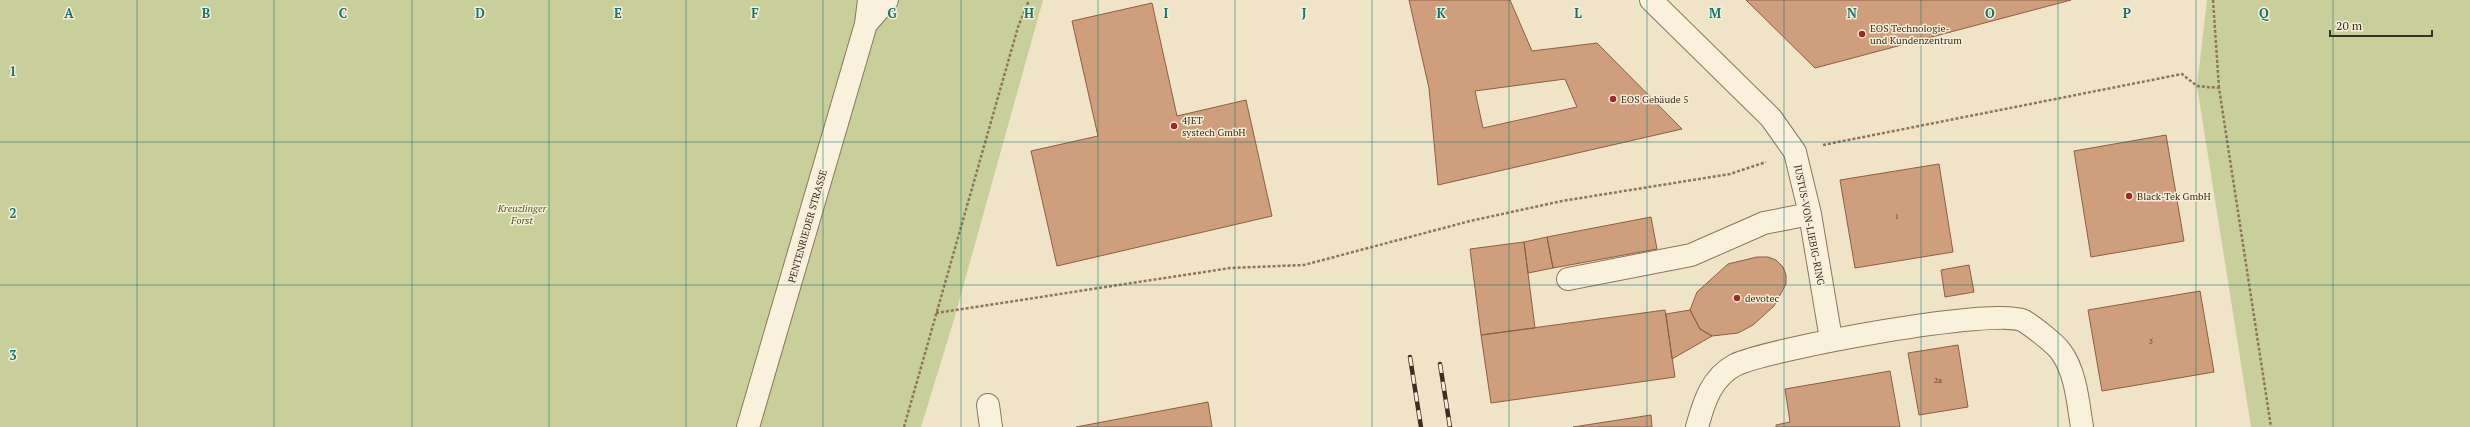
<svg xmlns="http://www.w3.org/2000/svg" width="2470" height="427" viewBox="0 0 2470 427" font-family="'PT Serif',serif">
<rect width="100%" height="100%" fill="#f0e4c8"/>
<!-- green -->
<path fill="#c9cf9b" d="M0,0H1043L953,323L921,427H0Z
M2207,0H2470V427H2251L2197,86Z"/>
<!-- building -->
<path fill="#cf9f7d" stroke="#8d5f41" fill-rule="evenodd" d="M1409,0H1510L1532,51L1597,43L1682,129L1438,185L1429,88ZM1565,79L1577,107L1483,128L1475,91Z
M1746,0H2071L1815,68Z
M1152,3L1177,116L1246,100L1272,216L1057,266L1031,151L1098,136L1072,21Z
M2166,135L2184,241L2091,257L2074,151Z
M1939,164L1953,252L1855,268L1840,180Z
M1651,217L1657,249L1553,268L1547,237Z
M1547,237L1553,268L1528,273L1524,242Z
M1524,242L1535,328L1481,335L1470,249Z
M1757,257H1768L1776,260L1783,267L1786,275V284L1774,306L1753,325L1738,333L1712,336L1700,329L1690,310L1697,292L1728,264Z
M1969,265L1974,292L1945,297L1941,270Z
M2200,291L2214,372L2102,391L2088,310Z
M1665,310L1675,377L1491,403L1481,335Z
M1690,310L1700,329L1712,336L1672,359L1666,314Z
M1958,345L1968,407L1919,415L1908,353Z
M1890,371L1900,427H1776V425L1790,422L1785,389Z
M1208,402L1212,427H1076Z
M1651,415L1652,427H1573Z"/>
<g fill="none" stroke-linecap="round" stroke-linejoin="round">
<!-- minor casing -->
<g stroke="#8d765c" stroke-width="24">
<path id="minor" d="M1651,0L1771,118L1795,152L1810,214L1831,339
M866,24L887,0
M1568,279L1691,255L1764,223L1810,214
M988,405L991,427
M748,427L866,24L869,0
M1697,427C1704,402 1711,378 1735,365C1768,349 1998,306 2024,321C2032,326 2056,344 2061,352C2076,372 2078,403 2082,427"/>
</g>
<!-- path -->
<path stroke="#8d765c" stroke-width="2.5" stroke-dasharray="3 2" stroke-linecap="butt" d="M2213,0L2219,88
M1823,145L2182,74L2197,86L2219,88L2271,427
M936,313L1230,268L1304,265L1470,221L1562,201L1730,174L1766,162
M904,427L1018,27L1029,0"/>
<!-- minor -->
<use href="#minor" stroke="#faf1dc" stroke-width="22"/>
<!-- rail casing -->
<g stroke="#3d2e20" stroke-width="4.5">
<path id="rail" d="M1410,357L1421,427
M1440,364L1450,427"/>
</g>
<!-- rail -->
<use href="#rail" stroke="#f7eed8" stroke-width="3" stroke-dasharray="9" stroke-linecap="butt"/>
</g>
<!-- grid -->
<path fill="none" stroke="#0f766e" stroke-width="1" stroke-opacity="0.55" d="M137,0V427M274,0V427M412,0V427M549,0V427M686,0V427M823,0V427M961,0V427M1098,0V427M1235,0V427M1372,0V427M1509,0V427M1647,0V427M1784,0V427M1921,0V427M2058,0V427M2196,0V427M2333,0V427M0,142H2470M0,285H2470"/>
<!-- markers -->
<g fill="#9e2a2b" stroke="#f7eed8" stroke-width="1.5">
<circle cx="1862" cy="34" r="4"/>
<circle cx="1613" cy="99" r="4"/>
<circle cx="1174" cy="126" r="4"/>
<circle cx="2129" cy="196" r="4"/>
<circle cx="1737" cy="298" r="4"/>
</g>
<g text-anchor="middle" stroke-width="3" stroke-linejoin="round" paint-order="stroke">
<!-- number labels -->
<g font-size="8" fill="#624a37">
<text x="1897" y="219">1</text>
<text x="2151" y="344">5</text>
<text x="1938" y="383">2a</text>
</g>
<!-- poi labels -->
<g font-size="10" fill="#3d2e20" stroke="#f7eed8" text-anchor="start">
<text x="1870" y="32">EOS Technologie-<tspan x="1870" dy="12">und Kundenzentrum</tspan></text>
<text x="1621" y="103">EOS Gebäude 5</text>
<text x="1182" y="124">4JET<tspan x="1182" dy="12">systech GmbH</tspan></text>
<text x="2137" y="200">Black-Tek GmbH</text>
<text x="1745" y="302">devotec</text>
</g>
<!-- park labels -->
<g font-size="10" font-style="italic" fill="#4d5a26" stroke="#f7eed8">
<text x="522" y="212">Kreuzlinger<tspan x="522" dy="12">Forst</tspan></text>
</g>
<!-- street labels -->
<g font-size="10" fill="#3d2e20" stroke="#f7eed8">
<text transform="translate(1810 225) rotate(79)" y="4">JUSTUS-VON-LIEBIG-RING</text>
<text transform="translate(807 226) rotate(-74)" y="4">PENTENRIEDER STRASSE</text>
</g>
</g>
<g font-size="13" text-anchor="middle" font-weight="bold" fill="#0f766e" stroke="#f7eed8" stroke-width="3" stroke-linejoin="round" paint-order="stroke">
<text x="69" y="18">A</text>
<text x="206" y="18">B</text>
<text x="343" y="18">C</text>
<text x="480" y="18">D</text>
<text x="618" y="18">E</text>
<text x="755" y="18">F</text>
<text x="892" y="18">G</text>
<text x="1029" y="18">H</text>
<text x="1166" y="18">I</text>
<text x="1304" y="18">J</text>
<text x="1441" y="18">K</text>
<text x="1578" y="18">L</text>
<text x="1715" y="18">M</text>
<text x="1852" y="18">N</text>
<text x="1990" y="18">O</text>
<text x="2127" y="18">P</text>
<text x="2264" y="18">Q</text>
<text x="13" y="76">1</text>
<text x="13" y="218">2</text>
<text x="13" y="360">3</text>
</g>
<!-- scale -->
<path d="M2330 30v6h102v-6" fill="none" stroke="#3d2e20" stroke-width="2"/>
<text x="2336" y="30" font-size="12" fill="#3d2e20" stroke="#f7eed8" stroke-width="3" paint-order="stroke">20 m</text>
</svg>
